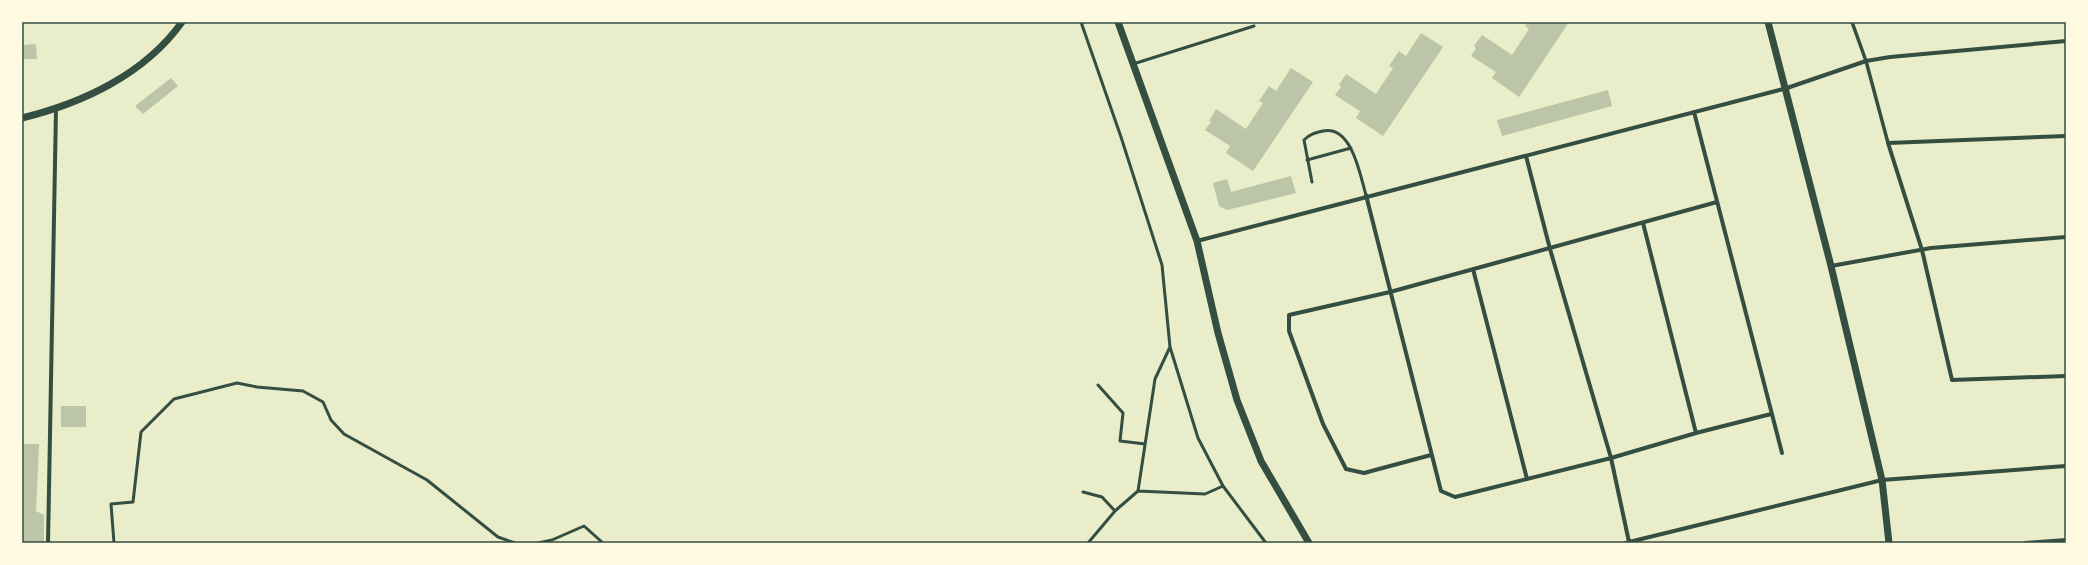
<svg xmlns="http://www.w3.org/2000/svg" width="2088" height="565" viewBox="0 0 2088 565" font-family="'Roboto Serif',serif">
<rect width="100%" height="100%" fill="#e9edc9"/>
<!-- building -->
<path fill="#bcc5a7" d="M1528,22H1569L1519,97L1492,78L1496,72L1471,56L1476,48L1474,46L1482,35L1512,55L1529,29L1525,26Z
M1421,33L1443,47L1383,136L1356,118L1360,111L1335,95L1341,87L1339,85L1346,74L1376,94L1393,68L1389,66L1399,51L1406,56Z
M36,44L37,59H22V45Z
M1291,68L1313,82L1253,171L1226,153L1230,146L1205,130L1211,122L1209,121L1216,109L1246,129L1263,103L1259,101L1269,86L1276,91Z
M171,78L178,86L143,114L135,106Z
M1608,90L1612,106L1502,136L1497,120Z
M1291,176L1296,193L1227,210L1219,206L1213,183L1227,179L1231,192Z
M61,406H86V427H61Z
M22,444H39L36,511L44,515V543H22Z"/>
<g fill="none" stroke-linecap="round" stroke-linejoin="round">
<!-- service -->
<path stroke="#344e41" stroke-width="3" d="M1081,22L1121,137L1162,265L1170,347L1198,438L1223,486L1266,543
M1133,64L1254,26
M1307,160L1351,148
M1312,182L1304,140C1310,134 1315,133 1323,131C1352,125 1360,175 1366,195
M1098,385L1123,413L1120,441L1145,444
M1138,491L1205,494L1223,486
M1083,492L1102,497L1115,511
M114,543L111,504L133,502L141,432L174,399L237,383L257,387L303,391L323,402L331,420L344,434L427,480L498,537L515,543
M538,543L552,540L584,526L603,543
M1088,543L1115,511L1138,491L1155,379L1170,347"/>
<!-- pedestrian -->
<path stroke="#344e41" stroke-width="3.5" d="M1852,22L1866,61L1888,143"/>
<!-- minor -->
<path stroke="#344e41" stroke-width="4" d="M1694,112L1782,453
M2066,136L1888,143L1922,250L1952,380L2066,376
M1526,156L1550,249L1611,458L1629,542
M1366,195L1441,491L1455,497L1611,458L1696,433L1771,414
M1643,223L1696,433
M1197,241L1787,88L1866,61L1890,57L2066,41
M1831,266L1931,248L2066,237
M1473,269L1527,479
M1431,455L1364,473L1346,469L1323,424L1289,331V315L1390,292L1717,202
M48,543L56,109
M1625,543L1882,480L2066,466
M2025,543L2066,540"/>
<!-- tertiary -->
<path stroke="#344e41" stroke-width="7" d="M1118,22L1197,241L1218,333L1237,400L1261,461L1309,543
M1768,22L1831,266L1882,480L1889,543
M22,118C83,103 145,74 182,22"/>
</g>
<!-- border -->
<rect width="2088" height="565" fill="none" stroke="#fefae0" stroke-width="46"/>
<rect x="23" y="23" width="2042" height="519" fill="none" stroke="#344e41" stroke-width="1.5"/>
</svg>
